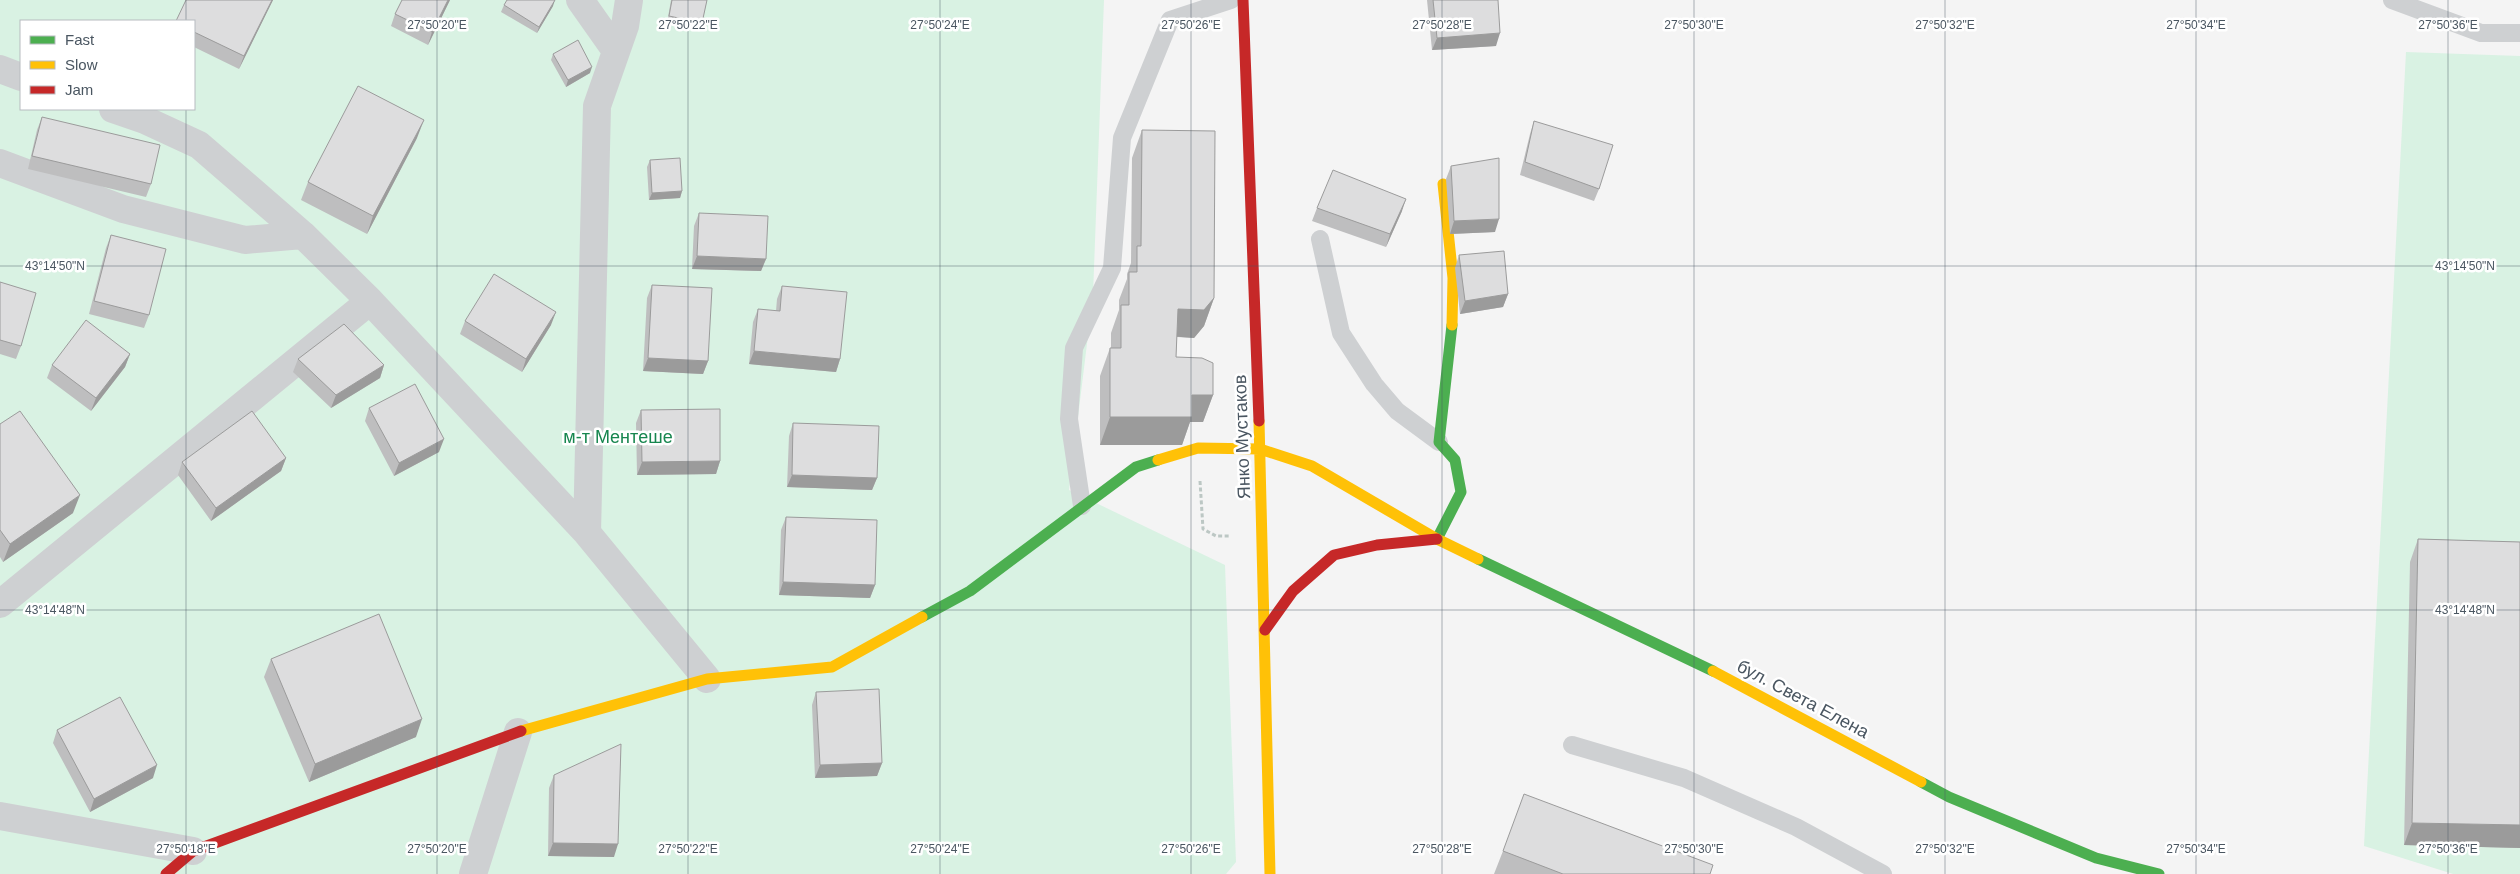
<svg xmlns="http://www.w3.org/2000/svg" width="2520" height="874" viewBox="0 0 2520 874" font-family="Helvetica,sans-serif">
<rect width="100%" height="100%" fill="#f4f4f4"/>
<!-- green -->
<path fill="#d9f2e3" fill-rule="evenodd" d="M0,0H1104L1093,295L1069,490L1225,565L1236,862L1226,874H0ZM21,21H194V109H21Z
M2406,52L2520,56V874H2453L2364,846Z"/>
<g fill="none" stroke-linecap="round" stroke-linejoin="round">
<!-- path -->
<path stroke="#bcc7c4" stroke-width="3" stroke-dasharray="4 2.5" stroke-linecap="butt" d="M1200,481L1203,529L1216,536H1229"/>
<!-- lane -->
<path stroke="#ced0d2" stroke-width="18" d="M2392,0L2481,33H2520
M1320,239L1341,333L1374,384L1397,411L1439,442
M1082,506L1069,419L1074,348L1112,268L1122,138L1170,20L1231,0
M1572,745L1684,778L1796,827L1883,874"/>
<!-- street -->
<path stroke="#ced0d2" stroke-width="28" d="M580,0L616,51
M0,69L21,77
M113,109L145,120L199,145L303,235L370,301L587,533L707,679
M0,163L123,209L245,240L303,235
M587,533L597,106L625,26L629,0
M0,604L370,301
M0,816L193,851
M473,874L518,732"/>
<!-- fast -->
<path stroke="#4caf50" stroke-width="11" d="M1437,539L1461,492L1455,460L1439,442L1452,325
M1478,559L1713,671
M922,617L970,591L1136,467L1158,460
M1921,782L1949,797L2096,858L2159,874"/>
<!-- slow -->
<path stroke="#ffc107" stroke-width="11" d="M1443,184L1453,278L1452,325
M1259,421L1270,874
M1158,460L1198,448L1260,449L1312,466L1437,539L1478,559
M1713,671L1921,782
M521,731L707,679L832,667L922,617"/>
<!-- jam -->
<path stroke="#c62828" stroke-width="11" d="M1243,0L1259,421
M1265,630L1293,591L1334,555L1377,545L1437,539
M166,874L193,851L521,731"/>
</g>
<!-- wall -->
<path fill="#bebebf" d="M186,0H273L239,69L194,47V21Z
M402,0H450L428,45L391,26L395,14Z
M671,0H707L702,23L700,29L667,23Z
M1427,0H1498L1496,46L1432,50Z
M504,5L553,6L537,33L501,12Z
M553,54L590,73L566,87L551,60Z
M42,117L151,184L146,197L28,169L37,130Z
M1534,121L1599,189L1594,201L1520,175L1530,134Z
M1142,130L1214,298L1204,326L1194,338L1177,337L1176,357L1213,395L1203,422H1190L1182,445H1100V376L1110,348H1111V333L1119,310V300L1127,279V274L1131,263L1132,158Z
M417,138L367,234L301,200L308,182Z
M650,160L682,191L680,198L649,200L647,167Z
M1451,166L1495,232L1450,234L1446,179Z
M1317,208L1402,211L1386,247L1312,221Z
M699,213L766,259L761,271L692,269L694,226Z
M111,235L149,315L144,328L89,314L106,248Z
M1459,255L1508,294L1503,307L1460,314L1455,268Z
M0,282L21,346L16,359L0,354Z
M652,285L708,361L703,374L643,371L647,298Z
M782,286L840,359L836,372L749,364L753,322L758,309L776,311L777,299Z
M465,321L551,325L522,372L460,334Z
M130,354L125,367L91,411L47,378L52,365Z
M298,359L384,365L380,378L331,408L293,372Z
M369,408L439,452L394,476L365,421Z
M641,410L720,461L716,474L637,475L636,423Z
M793,423L877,478L872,490L787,487L789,436Z
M0,424L73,513L3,562L0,557Z
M286,458L281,471L211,521L178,475L182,462Z
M786,517L875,585L870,598L779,595L781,530Z
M2418,539L2520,542V848L2404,845L2410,562Z
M271,659L416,737L309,782L264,677Z
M816,692L882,763L877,776L815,778L812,705Z
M57,730L153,778L90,812L53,743Z
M554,775L614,857L548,856L549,788Z
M1503,851L1710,874H1494Z"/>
<!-- shaded-wall -->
<path fill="#9b9b9b" d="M272,0H273L271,4L239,69L244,56Z
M448,0H450L449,2L428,45L432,32Z
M555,0L553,6L537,33L539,27Z
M1500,33L1496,46L1432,50L1437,38Z
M592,67L590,73L566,87L568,80Z
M424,120L417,138L367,234L373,216Z
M682,191L680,198L649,200L652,193Z
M1406,199L1402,211L1386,247L1390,234Z
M1499,219L1495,232L1450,234L1454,221Z
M697,256L766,259L761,271L692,269Z
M1508,294L1503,307L1460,314L1465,301Z
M1214,298L1204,326L1194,338L1168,336L1178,309Z
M556,312L551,325L522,372L526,359Z
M754,351L840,359L836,372L749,364Z
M130,354L125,367L91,411L96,398Z
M648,358L708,361L703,374L643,371Z
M384,365L380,378L331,408L336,395Z
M1192,395H1213L1203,422H1190L1182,445H1100L1110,417Z
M444,439L439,452L394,476L399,463Z
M286,458L281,471L211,521L216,508Z
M720,461L716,474L637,475L642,462Z
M792,475L877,478L872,490L787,487Z
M80,495L73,513L3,562L10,544Z
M783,582L875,585L870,598L779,595Z
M422,719L416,737L309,782L315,764Z
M882,763L877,776L815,778L820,765Z
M157,765L153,778L90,812L94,799Z
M2412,823L2520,825V848L2404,845Z
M553,843L618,844L614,857L548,856Z"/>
<!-- building -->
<path fill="#ddddde" stroke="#9b9b9b" d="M186,0H272L244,56L194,32V21H176Z
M402,0H448L432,32L395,14Z
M507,0H555L539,27L504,5Z
M672,0H707L702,23L669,16Z
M1433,0H1498L1500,33L1437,38Z
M578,40L592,67L568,80L553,54Z
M358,86L424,120L373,216L308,182Z
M42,117L160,145L151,184L32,156Z
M1534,121L1613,145L1599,189L1525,162Z
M1142,130L1215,131L1214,298L1204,310L1178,309L1176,357L1202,358L1213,363V395H1192V417H1110V348H1121V305H1129V272H1137V246H1141Z
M680,158L682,191L652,193L650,160Z
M1499,158V219L1454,221L1451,166Z
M1333,170L1406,199L1390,234L1317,208Z
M699,213L768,216L766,259L697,256Z
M111,235L166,249L149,315L94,301Z
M1504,251L1508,294L1465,301L1459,255Z
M494,274L556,312L526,359L465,321Z
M0,282L36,293L21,346L0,340Z
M652,285L712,288L708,361L648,358Z
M782,286L847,292L840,359L754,351L758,309L780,311Z
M86,320L130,354L96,398L52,365Z
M344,324L384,365L336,395L298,359Z
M415,384L444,439L399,463L369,408Z
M720,409V461L642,462L641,410Z
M20,411L80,495L10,544L0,530V424Z
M252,411L286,458L216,508L182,462Z
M793,423L879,426L877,478L792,475Z
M786,517L877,520L875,585L783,582Z
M2418,539L2520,542V825L2412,823Z
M379,614L422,719L315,764L271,659Z
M879,689L882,763L820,765L816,692Z
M120,697L157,765L94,799L57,730Z
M621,744L618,844L553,843L554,775Z
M1524,794L1713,865L1710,874H1563L1503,851Z"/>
<!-- ticks -->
<path fill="none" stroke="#4a5661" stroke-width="1" stroke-opacity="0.45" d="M186,0V21M437,0V874M688,0V874M940,0V874M1191,0V874M1442,0V874M1694,0V874M1945,0V874M2196,0V874M2448,0V874M186,109V874M0,266H2520M0,610H2520"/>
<g text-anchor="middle" stroke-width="5" stroke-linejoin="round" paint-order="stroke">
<!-- park labels -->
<g font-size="18" fill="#17864f" stroke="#fff">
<text x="618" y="443">м-т Ментeше</text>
</g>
<!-- street labels -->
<g font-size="18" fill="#4a5661" stroke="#fff">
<text transform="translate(1242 437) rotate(-92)" y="6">Янко Мустаков</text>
<text transform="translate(1803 699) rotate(28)" y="6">бул. Света Елена</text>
</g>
</g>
<g font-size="12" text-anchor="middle" fill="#4a5661" stroke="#fff" stroke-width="5" stroke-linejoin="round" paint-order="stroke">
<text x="437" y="29">27°50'20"E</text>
<text x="688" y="29">27°50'22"E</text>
<text x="940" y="29">27°50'24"E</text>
<text x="1191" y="29">27°50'26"E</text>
<text x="1442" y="29">27°50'28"E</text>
<text x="1694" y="29">27°50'30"E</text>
<text x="1945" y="29">27°50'32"E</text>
<text x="2196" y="29">27°50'34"E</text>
<text x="2448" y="29">27°50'36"E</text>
<text x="55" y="270">43°14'50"N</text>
<text x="2465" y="270">43°14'50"N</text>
<text x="55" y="614">43°14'48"N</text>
<text x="2465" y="614">43°14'48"N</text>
<text x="186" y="853">27°50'18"E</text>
<text x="437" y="853">27°50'20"E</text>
<text x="688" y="853">27°50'22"E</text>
<text x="940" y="853">27°50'24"E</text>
<text x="1191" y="853">27°50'26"E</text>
<text x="1442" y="853">27°50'28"E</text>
<text x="1694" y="853">27°50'30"E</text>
<text x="1945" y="853">27°50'32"E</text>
<text x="2196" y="853">27°50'34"E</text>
<text x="2448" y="853">27°50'36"E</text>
</g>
<!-- legend -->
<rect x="20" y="20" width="175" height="90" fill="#ffffff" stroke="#b7bbc0"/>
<rect x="30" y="36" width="25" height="8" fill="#4caf50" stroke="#b7bbc0"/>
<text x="65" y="45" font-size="15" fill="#4a5661">Fast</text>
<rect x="30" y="61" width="25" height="8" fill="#ffc107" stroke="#b7bbc0"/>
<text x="65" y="70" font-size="15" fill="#4a5661">Slow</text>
<rect x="30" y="86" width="25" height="8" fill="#c62828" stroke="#b7bbc0"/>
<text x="65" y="95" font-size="15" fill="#4a5661">Jam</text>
</svg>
